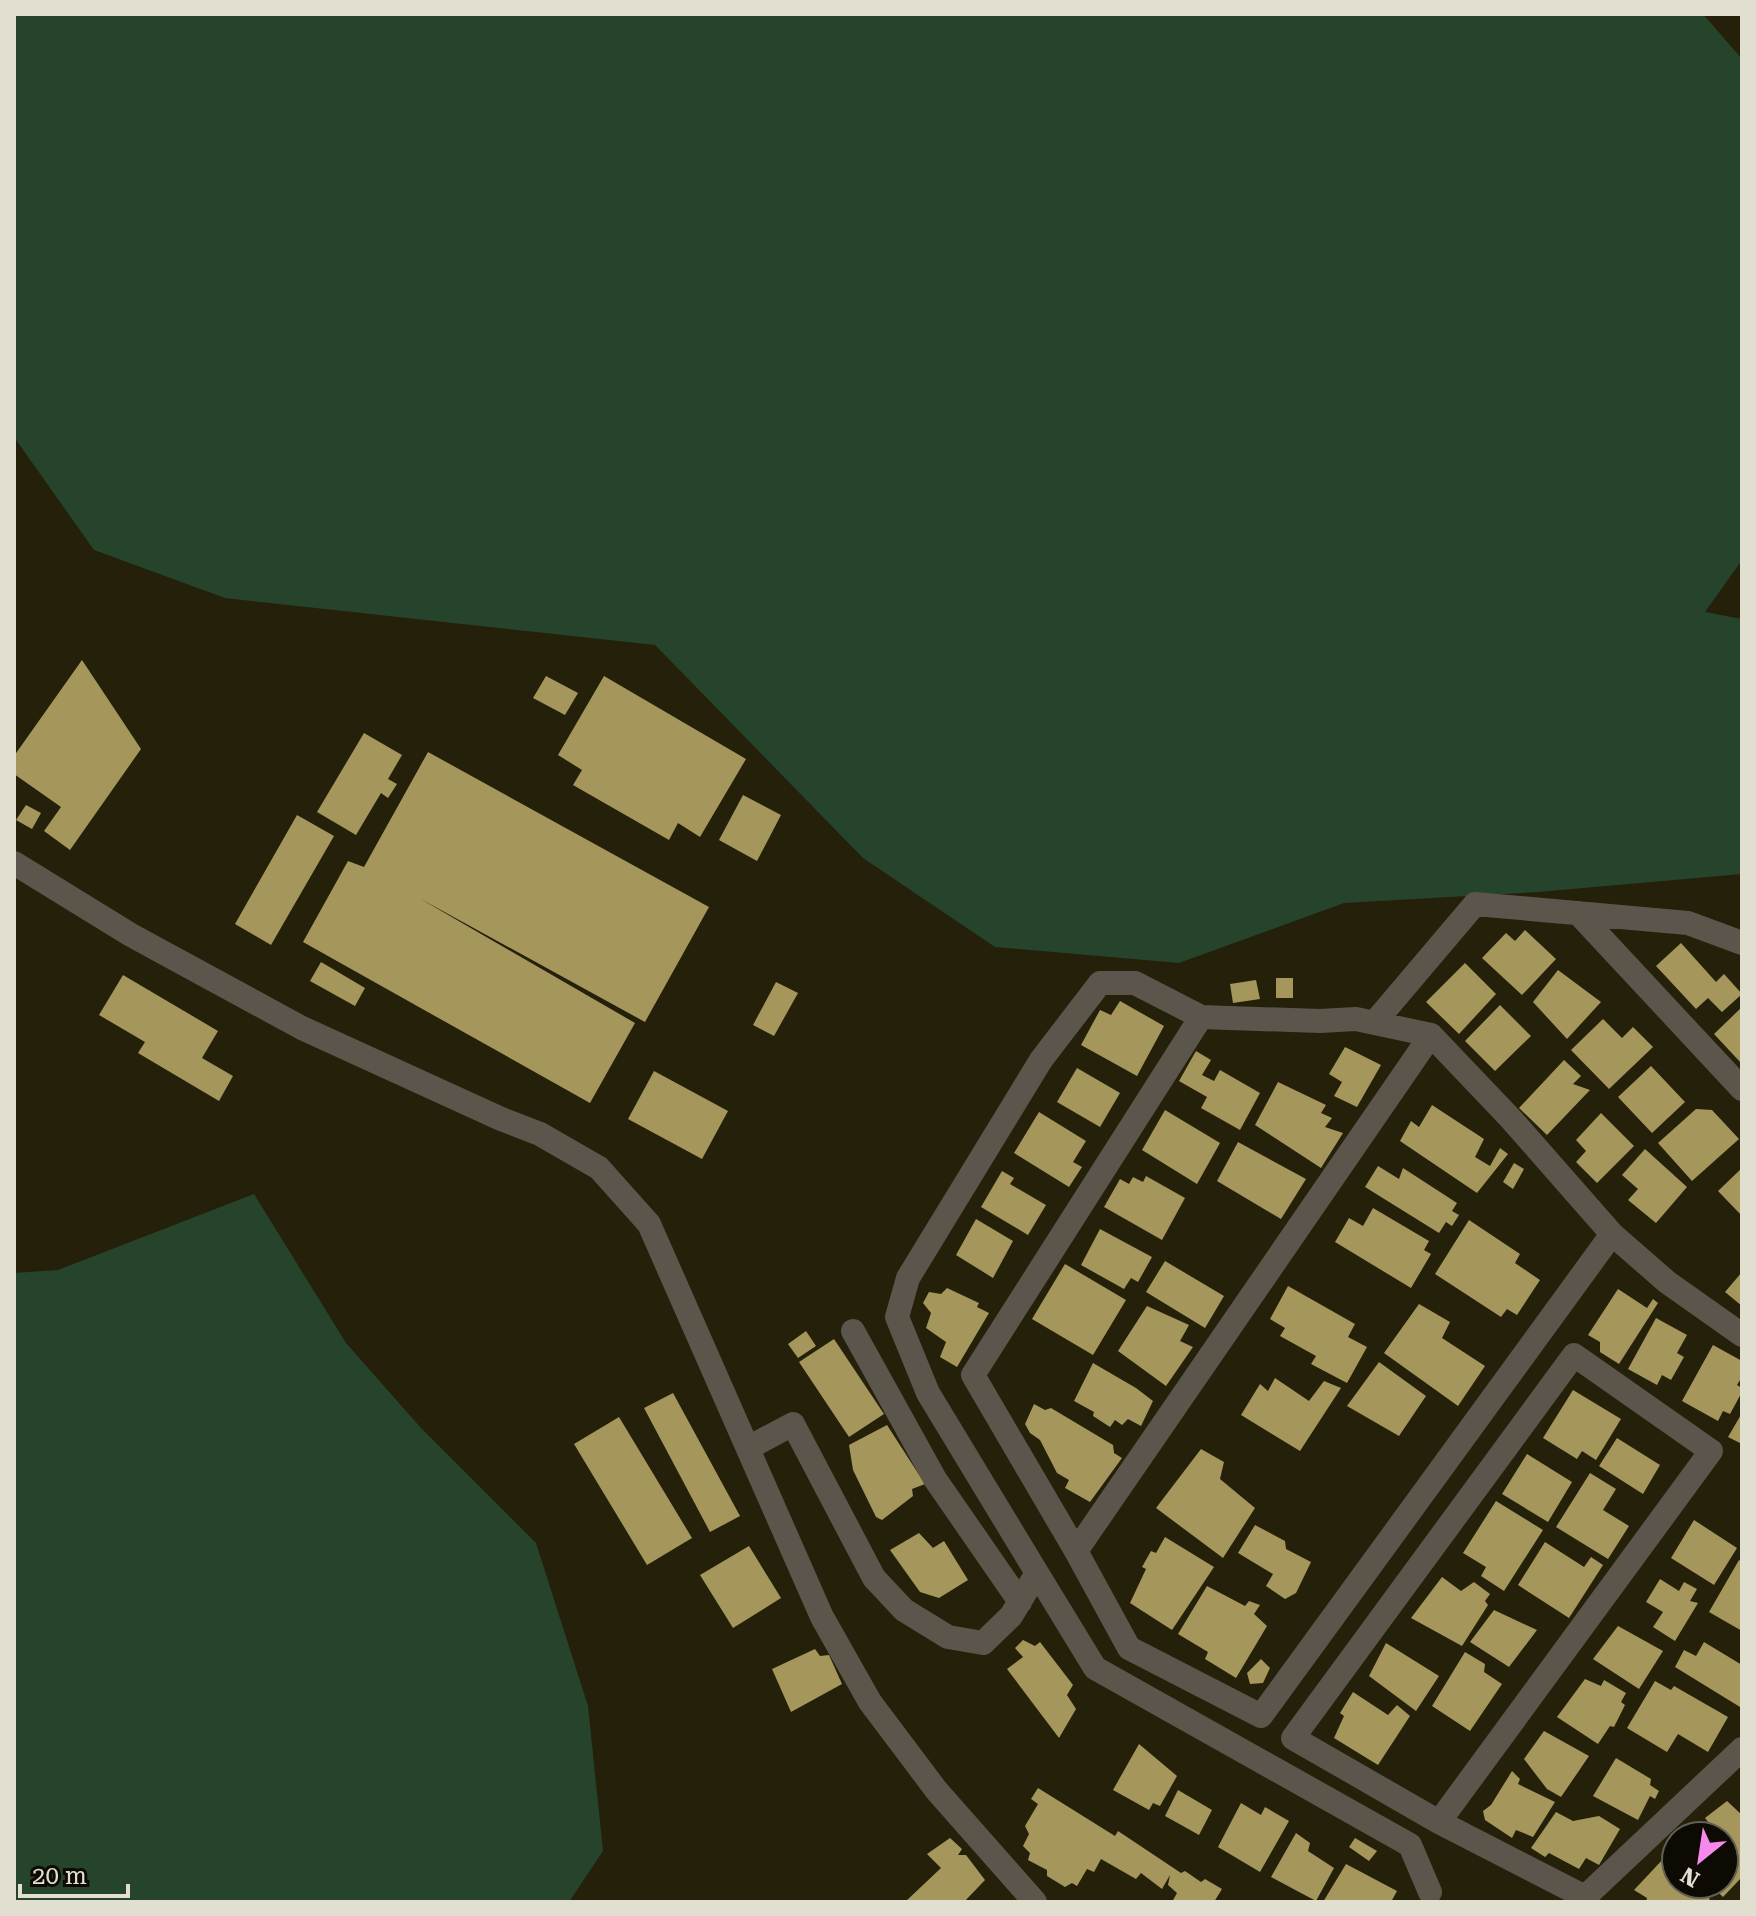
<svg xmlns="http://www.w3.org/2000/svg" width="1756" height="1916" viewBox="0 0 1756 1916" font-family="'Roboto Serif',serif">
<rect width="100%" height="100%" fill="#252009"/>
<!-- green -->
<path fill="#25442b" d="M14,14H1703L1742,59V560L1705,612L1742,619V874L1538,892L1344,903L1179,963L995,947L863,858L655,645L225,598L94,550L14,437Z
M254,1194L346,1343L421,1428L536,1543L588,1706L603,1851L569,1902H14V1273L58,1270Z"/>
<!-- building -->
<path fill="#a5975c" d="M82,660L141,749L70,850L44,831L61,807L14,774V756Z
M546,676L578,693L565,715L533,698Z
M604,676L746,759L700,837L678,823L669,840L573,785L582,770L558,755Z
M364,733L402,755L388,779L397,784L388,798L381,793L356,835L317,812Z
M428,752L709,907L645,1022L419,898L635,1023L590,1103L303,942L348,861L364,867Z
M743,795L781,815L757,861L719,840Z
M26,805L41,813L32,829L16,820Z
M297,815L334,836L271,945L235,924Z
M1525,930L1556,959L1522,995L1482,958L1506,933L1515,941Z
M1681,943L1716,982L1724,974L1742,994L1722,1012L1708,998L1696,1009L1656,966Z
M321,962L365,988L355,1006L310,981Z
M1465,963L1496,994L1459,1034L1426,1002Z
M1558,970L1601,1002L1567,1039L1533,1002Z
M123,975L218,1031L202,1058L233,1076L219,1101L138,1053L145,1042L99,1015Z
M1276,978H1293V998H1276Z
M1256,980L1260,999L1233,1003L1230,984Z
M776,982L798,993L774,1036L753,1025Z
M1120,1001L1164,1026L1137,1076L1081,1045L1100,1010L1111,1015Z
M1500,1005L1531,1036L1495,1071L1465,1041Z
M1742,1007V1064L1714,1034Z
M1603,1019L1622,1038L1633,1027L1653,1047L1609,1089L1571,1050Z
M1345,1047L1381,1065L1357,1107L1334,1096L1342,1082L1329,1074Z
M1196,1051L1211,1060L1202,1075L1214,1081L1220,1070L1260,1093L1240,1130L1201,1108L1207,1097L1179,1081Z
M1564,1060L1581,1076L1573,1084L1590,1090L1547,1135L1519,1108Z
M1651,1066L1685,1102L1652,1133L1618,1097Z
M1077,1068L1120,1093L1100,1127L1057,1102Z
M654,1071L728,1111L702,1159L628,1119Z
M1278,1082L1326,1105L1321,1113L1332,1118L1325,1127L1343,1133L1321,1168L1255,1125Z
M1432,1105L1484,1139L1475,1157L1490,1166L1500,1148L1508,1154L1477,1193L1400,1141L1411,1121L1419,1127Z
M1696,1109L1712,1110L1739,1139L1692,1181L1658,1143Z
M1165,1110L1220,1143L1197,1184L1142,1150Z
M1039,1112L1086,1141L1073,1162L1082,1167L1069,1187L1014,1153Z
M1601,1113L1634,1146L1597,1183L1576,1162L1586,1151L1576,1140Z
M1238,1142L1306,1179L1281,1219L1217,1181Z
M1645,1149L1687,1187L1656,1223L1628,1200L1638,1189L1622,1175Z
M1514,1163L1524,1169L1513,1189L1503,1182Z
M1378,1166L1399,1179L1403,1168L1457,1203L1452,1211L1459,1215L1452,1226L1446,1222L1439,1233L1365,1187Z
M1742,1168V1216L1718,1191Z
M1002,1171L1014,1178L1010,1184L1046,1205L1028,1235L981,1207Z
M1146,1176L1185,1198L1162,1240L1104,1207L1120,1179L1129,1184L1133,1177L1143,1182Z
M1373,1208L1429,1241L1424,1250L1431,1254L1411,1288L1335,1242L1349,1218L1363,1226Z
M976,1219L1013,1241L993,1278L956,1255Z
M1469,1220L1520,1254L1515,1263L1540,1280L1517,1315L1507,1309L1501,1317L1435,1274Z
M1100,1229L1152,1257L1138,1282L1131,1278L1124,1289L1081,1265Z
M1165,1261L1224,1296L1205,1328L1146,1292Z
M1065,1264L1126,1300L1093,1355L1032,1319Z
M1742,1272V1306L1725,1292Z
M1288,1286L1355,1324L1348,1337L1367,1347L1347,1383L1311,1364L1316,1356L1280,1336L1285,1328L1270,1319Z
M947,1288L979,1303L977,1307L989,1313L957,1367L940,1357L946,1342L926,1328L931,1313L923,1303L929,1292L941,1294Z
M1618,1289L1647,1308L1653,1299L1658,1303L1619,1364L1600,1352V1342L1588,1335Z
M1419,1304L1450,1322L1442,1338L1485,1366L1458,1406L1384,1353Z
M1147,1306L1189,1325L1180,1341L1193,1347L1166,1386L1118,1351Z
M1656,1318L1687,1335L1677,1353L1684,1357L1671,1380L1662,1375L1657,1385L1628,1369Z
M806,1331L816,1346L798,1358L788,1344Z
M834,1339L884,1414L849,1437L799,1362Z
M1713,1345L1742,1361V1377L1737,1385L1742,1388V1392L1730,1414L1723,1411L1718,1421L1682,1401Z
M1379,1362L1426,1396L1399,1436L1347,1406Z
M1093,1363L1136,1388L1153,1401L1141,1426L1128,1419L1122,1425L1115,1420L1110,1427L1093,1416L1094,1412L1074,1401Z
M1275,1378L1309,1401L1324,1381L1341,1388L1300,1451L1241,1415L1260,1384L1268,1391Z
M1573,1390L1621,1419L1596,1460L1582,1451L1577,1459L1543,1438Z
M673,1393L740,1516L710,1532L644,1408Z
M1034,1404L1045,1410L1051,1408L1113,1445L1114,1453L1122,1458L1090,1502L1065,1488L1069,1480L1057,1473L1040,1440L1030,1433L1025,1424Z
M1742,1413V1444L1728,1437Z
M619,1417L692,1538L647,1565L574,1444Z
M887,1425L925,1484L912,1489L913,1496L882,1520L876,1517L853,1470L849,1445Z
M1617,1438L1660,1465L1643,1494L1599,1466Z
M1201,1449L1224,1462L1220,1479L1255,1508L1223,1558L1156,1508Z
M1527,1454L1572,1482L1548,1522L1502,1494Z
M1590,1473L1616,1489L1603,1510L1629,1526L1608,1559L1556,1527Z
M1496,1501L1543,1530L1504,1591L1481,1576L1486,1567L1463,1553Z
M1694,1520L1737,1548L1714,1585L1671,1558Z
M1255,1525L1285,1541L1286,1549L1311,1562L1296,1593L1285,1599L1266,1586L1273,1574L1238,1553Z
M919,1533L933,1548L944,1541L968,1580L939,1598L920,1592L890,1550Z
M1165,1537L1214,1567L1172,1630L1130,1603L1146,1569L1142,1567L1151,1551L1156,1553Z
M1545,1542L1584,1567L1591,1557L1603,1565L1569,1618L1518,1585Z
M749,1546L781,1598L733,1628L700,1575Z
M1739,1560L1742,1562V1631L1709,1612Z
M1442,1577L1461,1591L1474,1582L1490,1594L1485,1601L1488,1605L1462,1646L1411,1618Z
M1660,1579L1679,1591L1684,1582L1697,1589L1690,1601L1698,1603L1675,1641L1653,1627L1663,1612L1646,1602Z
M1207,1586L1245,1606L1249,1601L1260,1605L1254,1614L1267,1626L1236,1678L1205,1659L1208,1652L1178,1634Z
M1494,1610L1537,1630L1509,1667L1470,1642Z
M1618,1626L1663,1651L1639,1689L1593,1659Z
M1023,1640L1035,1646L1040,1642L1073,1685L1067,1695L1076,1709L1059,1738L1007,1669L1023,1657L1015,1648Z
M1704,1642L1742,1665V1703L1740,1707L1675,1667L1684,1650L1696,1656Z
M1386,1643L1439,1676L1416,1711L1369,1676Z
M815,1649L820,1656L829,1655L842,1684L791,1712L772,1669Z
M1465,1652L1485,1664L1484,1672L1502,1684L1470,1731L1432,1706Z
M1261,1659L1270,1668L1263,1683L1250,1684L1247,1673Z
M1585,1679L1601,1686L1604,1680L1626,1693L1621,1702L1625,1705L1614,1727L1610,1726L1598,1744L1557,1717Z
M1655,1681L1671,1690L1674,1686L1728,1717L1708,1752L1678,1734L1667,1752L1627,1728Z
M1353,1692L1388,1715L1397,1705L1410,1716L1378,1765L1334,1738L1344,1716L1340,1713Z
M1544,1731L1589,1756L1561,1797L1547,1789L1524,1759Z
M1139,1744L1177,1776L1160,1806L1153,1803L1149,1810L1113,1790Z
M1616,1758L1651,1779L1650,1785L1659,1791L1655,1799L1650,1796L1638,1820L1593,1796Z
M1512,1771L1520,1779L1518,1784L1555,1802L1533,1837L1516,1830L1512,1838L1485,1820L1483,1811L1491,1805Z
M1038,1788L1115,1836L1118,1831L1181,1873L1185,1871L1201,1882L1205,1879L1222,1889L1214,1902H1172L1177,1893L1168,1885L1170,1875L1162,1889L1141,1873L1136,1879L1101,1859L1094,1872L1087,1869L1077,1886L1072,1883L1065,1887L1047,1876V1870L1028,1860L1030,1853L1023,1846L1029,1834L1025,1826L1038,1804L1031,1799Z
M1178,1790L1212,1810L1199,1835L1165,1816Z
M1727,1801L1742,1815V1877L1723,1897L1710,1884H1724V1859L1728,1863L1733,1855L1724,1843V1836H1719L1705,1818Z
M1241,1803L1261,1815L1265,1807L1289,1821L1260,1872L1218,1847Z
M1556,1812L1573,1821L1599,1816L1620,1829L1599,1865L1586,1858L1579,1869L1549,1853L1545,1857L1531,1848Z
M1296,1833L1310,1843L1308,1851L1334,1868L1316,1901L1271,1877Z
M950,1838L962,1849L958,1855H966L985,1880L964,1902H905L941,1868L927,1854Z
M1355,1838L1377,1851L1369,1861L1349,1847Z
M1665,1857L1676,1867V1884H1694L1710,1899L1707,1902H1646L1647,1898L1634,1890Z
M1346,1864L1397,1891L1391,1902H1323Z"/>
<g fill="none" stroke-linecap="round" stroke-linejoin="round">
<!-- street -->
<path stroke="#5c554c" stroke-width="24" d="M14,863L131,935L302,1028L499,1118L540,1134L599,1168L649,1224L822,1617L870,1702L937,1791L1035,1902
M1578,913L1742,1089
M1201,1017L973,1375L1076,1551L1431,1035
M1375,1022L1475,904L1688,923L1742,943
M853,1331L935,1479L1020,1602
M748,1448L793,1424L874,1578L904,1610L948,1637L983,1643L1011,1616L1037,1573L928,1393L897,1317L908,1278L1041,1060L1100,983H1135L1201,1017L1320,1021L1356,1019L1431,1035L1511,1119L1612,1234L1667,1282L1742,1335
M1076,1551L1129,1648L1261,1716L1612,1234
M1037,1573L1095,1668L1410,1845L1430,1892
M1439,1822L1711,1451L1574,1355L1293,1738L1439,1822L1585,1897L1742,1749"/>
</g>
<!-- border -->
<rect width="1756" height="1916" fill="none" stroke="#e2dfd1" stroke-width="32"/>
<!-- north arrow -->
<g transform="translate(1700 1860) rotate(210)"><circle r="38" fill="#0c0a03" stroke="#625f55" stroke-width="2"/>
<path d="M0-6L14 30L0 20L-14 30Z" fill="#f788ec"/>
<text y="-12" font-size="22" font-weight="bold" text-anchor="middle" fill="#e2dfd1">N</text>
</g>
<!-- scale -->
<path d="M20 1884v12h108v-12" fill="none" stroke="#e2dfd1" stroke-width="4"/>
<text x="32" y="1884" font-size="24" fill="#e2dfd1" stroke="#0c0a03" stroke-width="6" paint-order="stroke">20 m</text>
</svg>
